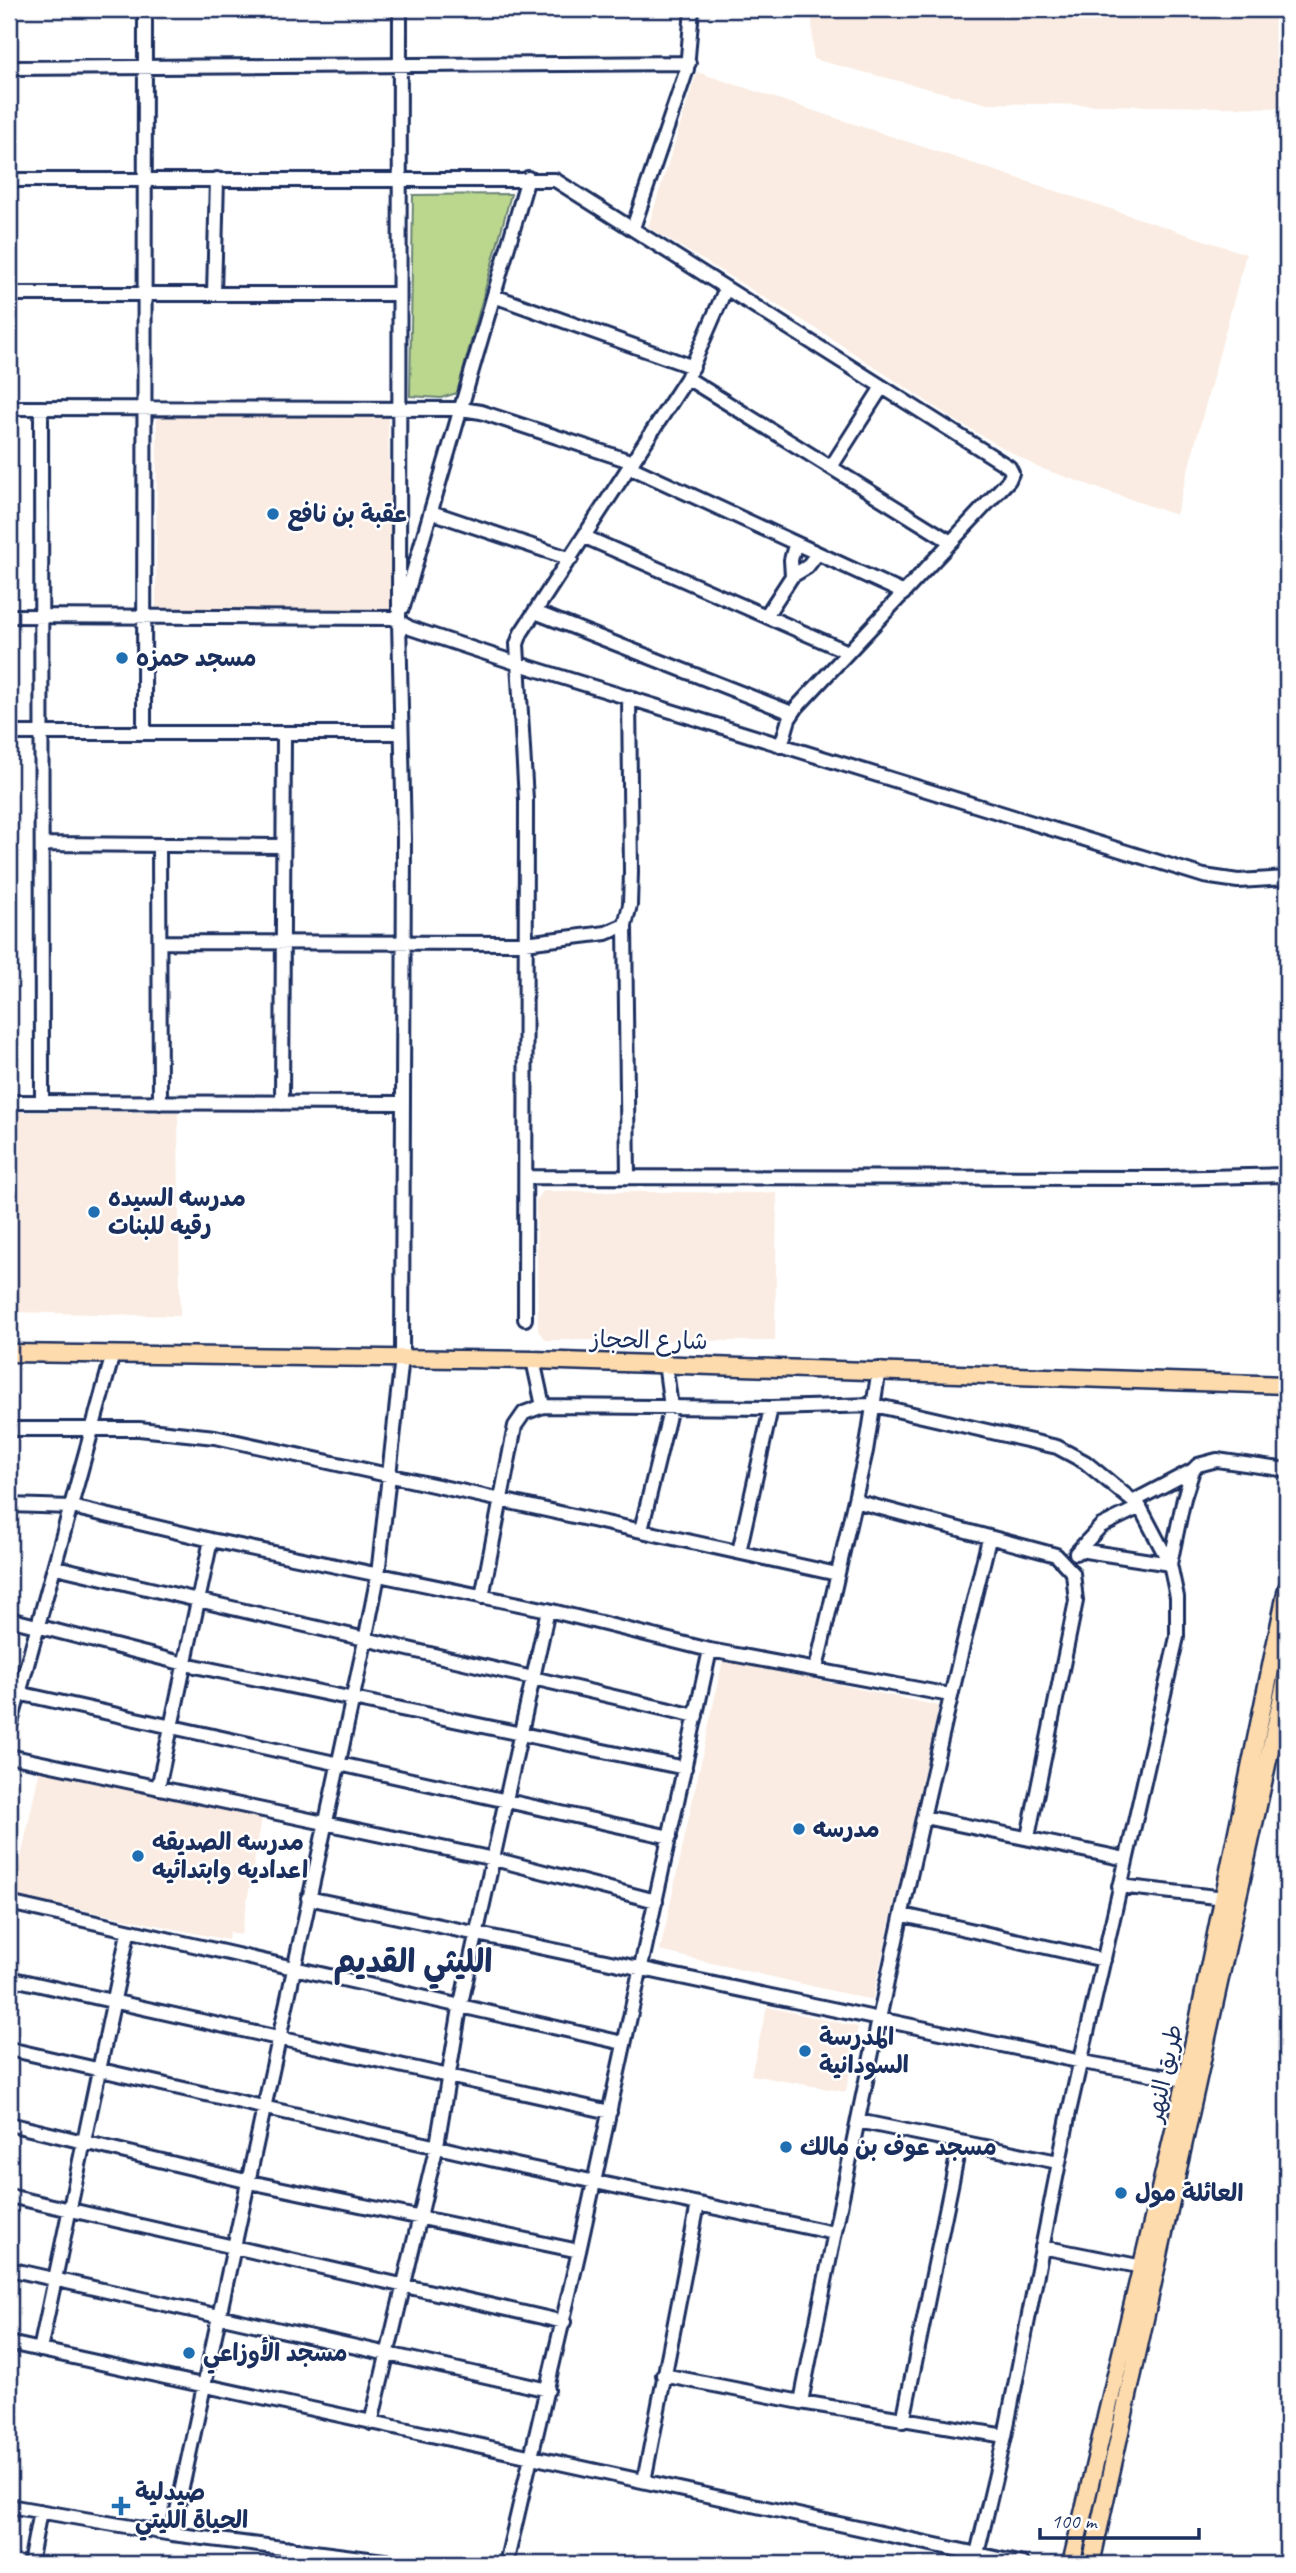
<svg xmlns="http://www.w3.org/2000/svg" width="1296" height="2573" viewBox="0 0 1296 2573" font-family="Caveat,'Playpen Sans Arabic',sans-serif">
<rect width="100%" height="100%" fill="#fff"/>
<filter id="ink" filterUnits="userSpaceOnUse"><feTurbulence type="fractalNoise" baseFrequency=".0143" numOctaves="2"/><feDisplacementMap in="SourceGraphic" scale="14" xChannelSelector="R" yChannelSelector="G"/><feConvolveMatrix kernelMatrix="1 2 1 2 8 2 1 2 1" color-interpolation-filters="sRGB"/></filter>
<g filter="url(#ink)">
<!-- built -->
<path fill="#faece2" d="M812,9H1287V108L984,103L813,59Z
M697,72L1246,254L1176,515L1037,467L958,422L820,331L648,227Z
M157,414L388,417L392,611H156Z
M9,1112H178L180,1316L9,1312Z
M543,1191L777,1193L775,1341L546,1340L538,1331L536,1201Z
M723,1660L939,1706L872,2000L660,1951Z
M40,1768L262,1818L241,1935L229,1932L228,1940L13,1895Z
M767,2007L858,2027L846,2092L751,2075Z"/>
<!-- green -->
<path fill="#bbd78e" stroke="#6b8376" stroke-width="2" d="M511,194L457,393L441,398L410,396L413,195Z"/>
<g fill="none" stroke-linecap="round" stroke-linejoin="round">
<!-- minor casing -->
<g stroke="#1b2f5e" stroke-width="18">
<path id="minor" d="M9,68L689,63
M9,180H555L1009,467L1012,473L1009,480L797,707L789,719L781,746
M633,228L687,69L692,9
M9,294H399
M214,294L217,179
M494,296L693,367
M687,378L951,542
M9,408L461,409L481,412L633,462
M41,408L42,1102
M630,467L904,593
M831,467L882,387
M431,512L571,559
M585,537L848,652
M792,576L791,560L795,545
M403,607L528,178
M535,612L792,713
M9,616L393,618L410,628L516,663L1204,876L1238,881L1287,878
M766,616L792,576L807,567L817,554
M9,733H400
M144,733L145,9
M43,844L282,846
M159,846L160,1103
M625,925L628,1177
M160,942L525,943L606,933L625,925L630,905L631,872L629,697
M9,1102L401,1103
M282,1103L284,733
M526,1177L1164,1178L1287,1175
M525,1319L526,800L517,644L521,633L687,378L726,288
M533,1360L543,1406
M9,1429H139L215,1437L837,1574
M855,1501L1056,1555L1073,1573L1076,1601L1028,1837
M1134,1501L1193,1470
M9,1505L72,1507L211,1540L548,1610L710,1650L950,1695
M641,1530L671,1407L665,1363
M989,1539C918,1824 858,2113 801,2402L1005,2436
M1079,1550L1170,1564L1184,1498L1193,1470L1198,1465L1217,1460L1287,1470
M739,1552L771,1408
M1076,1553L1101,1526L1140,1507
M56,1567L696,1716
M482,1597L515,1426L524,1413L543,1406L771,1408L874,1405L1057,1447L1085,1462L1140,1507L1170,1564L1177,1597V1637L1069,2112L1005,2436L977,2554
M9,1619L185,1664L685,1768
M816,1669L866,1451L879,1369
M9,1691L670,1837
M9,1730L113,1354
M9,1756L494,1859L656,1901
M158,1788L211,1540
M924,1817L1126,1859
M1119,1886L1225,1898
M308,1898L1082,2062L1186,2080
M9,1903L623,2043
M903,1915L1104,1960
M9,1978L610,2112
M9,2049L516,2165L834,2233
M858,2121L1058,2162
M9,2124L250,2182L579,2251L506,2564
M9,2196L564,2322
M1042,2247L1143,2267
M579,2251L710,1650
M9,2269L548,2390
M9,2343L1023,2564
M40,2350L128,1933
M663,2375L801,2402
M903,2421L960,2142
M371,2423L437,2145L460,2008L548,1610
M644,2481L698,2204
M9,2506L172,2534L408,2564
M172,2534L365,1641L378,1575L402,1357L404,838L399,621L400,9
M30,2564L40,2511
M288,2564L291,2548"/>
</g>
<!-- major casing -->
<g stroke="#1b2f5e" stroke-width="21">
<path id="major" d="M9,1353L533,1360L1287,1385
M1071,2564L1186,2080L1287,1588
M1091,2564L1287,1674"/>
</g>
<!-- minor -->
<use href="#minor" stroke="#fff" stroke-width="12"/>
<!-- major -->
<use href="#major" stroke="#fedbac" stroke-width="16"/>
</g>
</g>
<!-- markers -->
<g fill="#1f6fb2" stroke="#fff" stroke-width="2.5">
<circle cx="273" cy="514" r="7"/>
<circle cx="122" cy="658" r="7"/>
<circle cx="94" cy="1212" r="7"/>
<circle cx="799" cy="1829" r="7"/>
<circle cx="138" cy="1856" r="7"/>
<circle cx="805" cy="2051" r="7"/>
<circle cx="786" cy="2147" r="7"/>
<circle cx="1121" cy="2193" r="7"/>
<circle cx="189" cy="2353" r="7"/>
<path d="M117.5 2495.5h7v7h7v7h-7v7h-7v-7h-7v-7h7z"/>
</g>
<g text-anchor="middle" stroke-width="5" stroke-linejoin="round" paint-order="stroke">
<!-- poi labels -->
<g font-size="24" font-weight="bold" fill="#1b2f5e" stroke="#fff" text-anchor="start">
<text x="287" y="522">عقبة بن نافع</text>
<text x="136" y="666">مسجد حمزه</text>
<text x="108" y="1206">مدرسه السيده<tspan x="108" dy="28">رقيه للبنات</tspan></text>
<text x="813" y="1837">مدرسه</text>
<text x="152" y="1850">مدرسه الصديقه<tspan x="152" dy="28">اعداديه وابتدائيه</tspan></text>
<text x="819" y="2045">المدرسة<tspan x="819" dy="28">السودانية</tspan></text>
<text x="800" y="2155">مسجد عوف بن مالك</text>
<text x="1135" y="2201">العائلة مول</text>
<text x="203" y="2361">مسجد الأوزاعي</text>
<text x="135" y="2500">صيدلية<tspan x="135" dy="28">الحياة الليتي</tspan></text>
</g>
<!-- street labels -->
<g font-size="24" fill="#1b2f5e" stroke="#fff">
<text transform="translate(649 1340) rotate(1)" y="8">شارع الحجاز</text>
<text transform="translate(1164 2073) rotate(-78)" y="8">طريق النهر</text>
</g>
<!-- district labels -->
<g font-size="32" font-weight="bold" fill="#1b2f5e" stroke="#fff">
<text x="413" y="1972">الليثي القديم</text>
</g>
</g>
<!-- margin -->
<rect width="1296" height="2573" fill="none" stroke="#fff" stroke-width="35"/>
<rect x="18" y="18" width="1261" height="2538" fill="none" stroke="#1b2f5e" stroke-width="2.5" filter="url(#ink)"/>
<!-- scale -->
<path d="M1040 2528v10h159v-10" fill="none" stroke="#1b2f5e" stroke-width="3.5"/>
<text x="1051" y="2528" font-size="21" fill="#1b2f5e" stroke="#ffffff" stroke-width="5" paint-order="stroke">100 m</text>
</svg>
